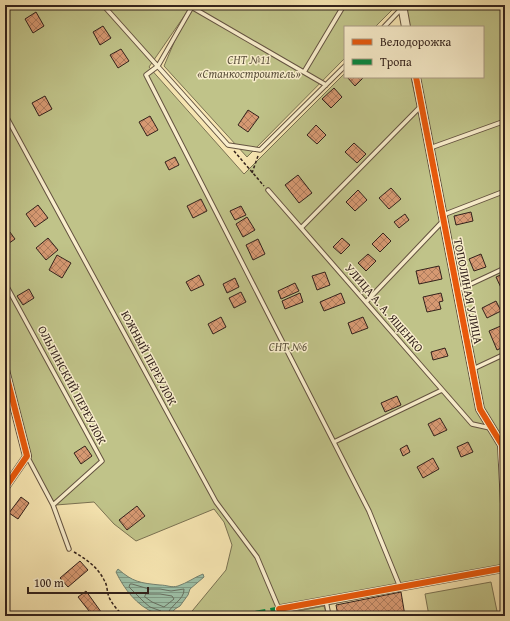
<svg xmlns="http://www.w3.org/2000/svg" width="510" height="621" viewBox="0 0 510 621" font-family="'Gentium Book Plus',serif">
<defs>
<pattern id="grass-tufts" width="24" height="20" patternUnits="userSpaceOnUse"><rect width="24" height="20" fill="#c0c389"/><path d="M3 7l-1-3M5 7V3M7 7l1-3M15 17l-1-3M17 17v-4M19 17l1-3" fill="none" stroke="#a5a776"/></pattern>
<pattern id="water-rules" width="6" height="5" patternUnits="userSpaceOnUse"><rect width="6" height="5" fill="#9dc0a7"/><path d="M0 2.5h6" fill="none" stroke="#819c87"/></pattern>
<pattern id="building-cross-hatch" width="8" height="8" patternUnits="userSpaceOnUse"><rect width="8" height="8" fill="#d69972"/><path d="M0 0l8 8M0 8l8-8" fill="none" stroke="#ae7c5d"/></pattern>
</defs>
<rect width="100%" height="100%" fill="#f6e5b1"/>
<filter id="stains"><feTurbulence type="fractalNoise" baseFrequency=".005" numOctaves="4"/><feColorMatrix values="0 0 0 0 .2 0 0 0 0 .09 0 0 0 0 .02 0 0 0 .5 -.17"/></filter>
<radialGradient id="worn" r=".72"><stop offset=".6" stop-color="#630" stop-opacity="0"/><stop offset="1" stop-color="#630" stop-opacity=".3"/></radialGradient>
<!-- grass -->
<path fill="url(#grass-tufts)" stroke="#7a7252" d="M324,606L327,616H272Z"/>
<!-- green -->
<path fill="#c0c389" stroke="#7a7252" d="M5,5H397L375,27H345V58L247,157L164,66L187,12L149,67L244,174L345,73V77H411L477,382L419,77H483V27H409L405,5H505V598L500,571L272,616H188L226,570L232,545L224,522L214,509L136,541L114,524L94,502L56,505L25,455L5,377Z
M491,582L498,616H429L425,594Z"/>
<!-- water -->
<path fill="url(#water-rules)" stroke="#73816f" d="M118,569C133,582 140,583 160,585C167,585 171,588 178,586C187,583 195,577 203,574L204,577L190,589L188,595L180,606L175,609L170,615C164,617 161,615 155,613C137,606 124,589 116,572Z"/>
<g fill="none" stroke-linecap="round" stroke-linejoin="round">
<!-- shore -->
<path stroke="#687162" stroke-width="1" d="M146,594H160L172,596L174,599L164,607L152,602L145,597Z
M163,616L161,611L150,607L144,602L129,587L130,584H132L149,589H160L171,591L184,589C185,600 168,606 167,616"/>
</g>
<!-- building -->
<path fill="url(#building-cross-hatch)" stroke="#33221c" d="M36,12L44,26L33,33L25,19Z
M103,26L111,38L100,45L93,32Z
M121,49L129,61L118,68L110,55Z
M347,77H364L355,86Z
M334,88L342,97L331,108L322,99Z
M45,96L52,109L39,116L32,103Z
M248,110L259,117L248,132L238,125Z
M150,116L158,130L147,136L139,122Z
M316,125L326,135L317,144L307,135Z
M354,143L366,154L357,163L345,152Z
M175,157L179,165L169,170L165,162Z
M298,175L312,193L299,203L285,185Z
M391,188L401,199L389,209L379,198Z
M358,190L367,200L355,211L346,202Z
M201,199L207,211L193,218L187,206Z
M38,205L48,218L35,227L26,214Z
M241,206L246,215L235,220L230,211Z
M471,212L473,221L456,225L454,216Z
M405,214L409,220L399,228L394,222Z
M247,217L255,230L243,237L236,224Z
M7,228L15,239L5,246V229Z
M383,233L391,241L380,252L372,244Z
M48,238L58,250L46,260L36,248Z
M342,238L350,245L341,254L333,247Z
M258,239L265,254L253,260L246,245Z
M368,254L376,261L366,271L358,263Z
M481,254L486,267L474,271L469,259Z
M57,255L71,263L62,278L49,270Z
M439,266L442,279L419,284L416,271Z
M325,272L330,285L317,290L312,276Z
M505,273V291L503,292L496,277Z
M199,275L204,285L191,291L186,282Z
M235,278L239,287L227,293L223,284Z
M295,283L299,291L281,299L278,291Z
M29,289L34,298L23,305L17,296Z
M241,292L246,302L234,308L229,298Z
M300,293L303,302L285,309L282,301Z
M341,293L345,303L324,311L320,302Z
M441,293L443,301L439,302L441,309L427,312L423,297Z
M496,301L501,311L487,318L482,308Z
M221,317L226,327L213,334L208,324Z
M363,317L368,328L352,334L348,323Z
M503,325L505,330V346L497,350L489,331Z
M445,348L448,356L433,360L431,352Z
M397,396L401,405L385,412L381,403Z
M440,418L447,430L434,436L428,424Z
M468,442L473,452L461,457L457,447Z
M407,445L410,452L403,456L400,449Z
M85,446L92,456L81,464L74,453Z
M433,458L439,469L423,478L417,467Z
M21,497L29,503L18,519L9,513Z
M137,506L145,516L127,530L119,520Z
M80,561L88,570L68,587L60,578Z
M86,591L104,616H93L78,597Z
M401,592L405,616H390L389,611L364,616H338L336,605Z"/>
<g fill="none" stroke-linecap="round" stroke-linejoin="round">
<!-- service casing -->
<g stroke="#645341" stroke-width="5.5">
<path id="service" d="M103,5L228,145L260,150L345,66
M188,5L326,85
M193,5L158,66L146,75L369,511L400,587
M384,27L402,8
M304,72L344,5
M5,114L216,502L257,557L279,609
M430,148L505,121
M268,190L472,424L490,428
M443,215L505,191
M301,228L421,106
M5,283L102,461L53,505
M458,290L505,268
M366,302L442,222
M473,369L505,354
M334,442L442,390
M27,456L53,505L69,549
M326,601L329,616"/>
</g>
<!-- minor casing -->
<g stroke="#645341" stroke-width="9">
<path id="minor" d="M5,488L27,456
M279,609L505,568"/>
</g>
<!-- tertiary casing -->
<g stroke="#645341" stroke-width="10">
<path id="tertiary" d="M402,5L406,27
M416,77L480,409L502,445L505,504
M5,370L27,456"/>
</g>
<!-- path -->
<path stroke="#33221c" stroke-width="1.5" stroke-dasharray="3 2" stroke-linecap="butt" d="M234,151L264,186
M252,173L258,156
M74,552C86,559 99,568 105,582C107,585 107,590 108,594C110,602 118,611 124,616"/>
<!-- service -->
<use href="#service" stroke="#f9eecc" stroke-width="3.5"/>
<!-- minor -->
<use href="#minor" stroke="#f9eecc" stroke-width="7"/>
<!-- tertiary -->
<use href="#tertiary" stroke="#f9eecc" stroke-width="8"/>
<!-- quiet -->
<path stroke="#00873e" stroke-width="5" stroke-dasharray="10 5" stroke-linecap="butt" d="M241,616L279,609"/>
<!-- cycleway casing -->
<g stroke="#f9eecc" stroke-width="8">
<path id="cycleway" d="M416,77L480,409L502,445L505,504
M5,370L27,456L5,488
M279,609L505,568"/>
</g>
<!-- cycleway -->
<use href="#cycleway" stroke="#e8590c" stroke-width="6"/>
</g>
<g text-anchor="middle" stroke-width="3" stroke-linejoin="round" paint-order="stroke">
<!-- park labels -->
<g font-size="12" font-style="italic" fill="#5d523d" stroke="#f9eecc">
<text x="249" y="64">СНТ №11<tspan x="249" dy="14">«Станкостроитель»</tspan></text>
<text x="288" y="351">СНТ №6</text>
</g>
<!-- street labels -->
<g font-size="12" fill="#33221c" stroke="#f9eecc">
<text transform="translate(468 291) rotate(79)" y="4">ТОПОЛИНАЯ УЛИЦА</text>
<text transform="translate(384 308) rotate(49)" y="4">УЛИЦА А. А. ЯЩЕНКО</text>
<text transform="translate(149 358) rotate(62)" y="4">ЮЖНЫЙ ПЕРЕУЛОК</text>
<text transform="translate(72 385) rotate(62)" y="4">ОЛЬГИНСКИЙ ПЕРЕУЛОК</text>
</g>
</g>
<!-- margin -->
<rect width="510" height="621" fill="none" stroke="#f6e5b1" stroke-width="20"/>
<rect x="6" y="6" width="498" height="609" fill="none" stroke="#33221c" stroke-width="2"/>
<rect x="10" y="10" width="490" height="601" fill="none" stroke="#33221c"/>
<!-- legend -->
<rect x="344" y="26" width="140" height="52" fill="#f9eecc" stroke="#aa9c86"/>
<rect x="352" y="39" width="20" height="6" fill="#e8590c" stroke="#aa9c86"/>
<text x="380" y="46" font-size="12" fill="#33221c">Велодорожка</text>
<rect x="352" y="59" width="20" height="6" fill="#00873e" stroke="#aa9c86"/>
<text x="380" y="66" font-size="12" fill="#33221c">Тропа</text>
<!-- scale -->
<path d="M28 587v6h120v-6" fill="none" stroke="#33221c" stroke-width="2"/>
<text x="34" y="587" font-size="12" fill="#33221c" stroke="#f9eecc" stroke-width="3" paint-order="stroke">100 m</text>
<rect width="100%" height="100%" filter="url(#stains)"/>
<rect width="100%" height="100%" fill="url(#worn)"/>
</svg>
